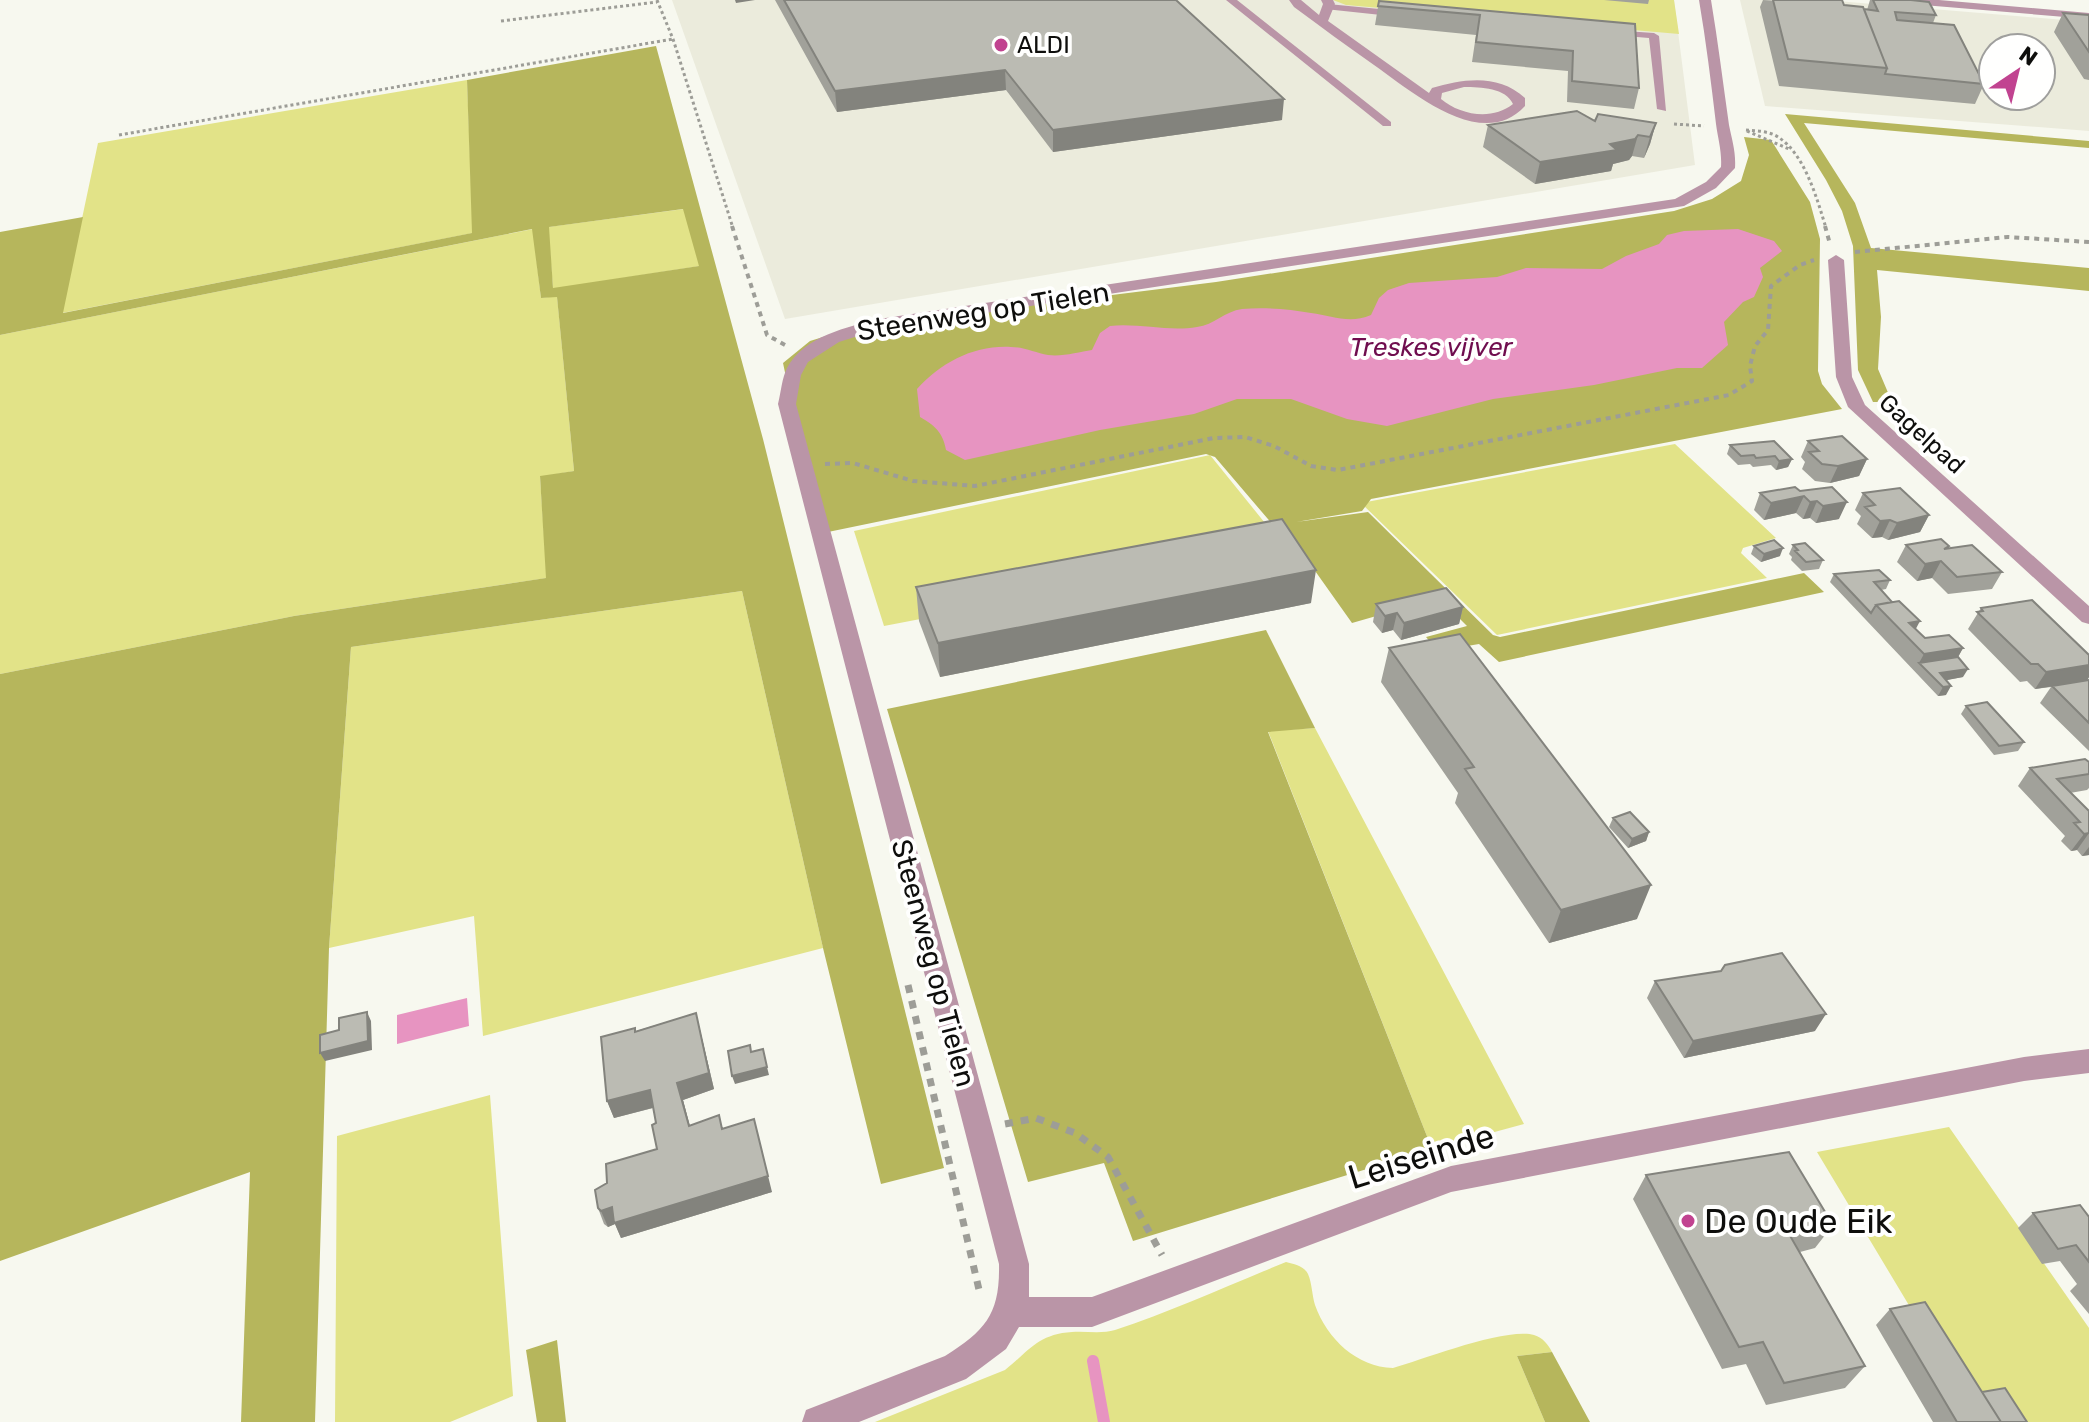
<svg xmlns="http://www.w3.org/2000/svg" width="2089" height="1422" viewBox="0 0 2089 1422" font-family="Rubik,sans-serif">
<rect width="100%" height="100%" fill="#f7f8ef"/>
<!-- built -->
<path fill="#ebebdc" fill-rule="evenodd" d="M672,0H1674L1695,165L785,319Z
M1740,0H1825L2089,22V131L1765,106ZM1993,48H2041V96H1993Z"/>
<!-- green -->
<path fill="#e2e388" d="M1333,0H1674L1679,34L1346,5Z
M467,80L473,233L62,313L98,143Z
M684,209L700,266L553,289L548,227Z
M533,229L541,298L557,296L574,471L540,477L547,578L294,616L0,674V335Z
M1675,444L1776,538L1743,548L1741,553L1767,578L1497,635L1361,503Z
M1210,455L1286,549L884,626L854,531Z
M742,591L823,948L483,1036L474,916L329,948L351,647Z
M1315,728L1524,1124L1432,1149L1268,731Z
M490,1095L513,1396L450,1422H335L337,1136Z
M1949,1127L2089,1328V1422H1979L1817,1152Z
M1286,1262C1294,1264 1304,1266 1308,1274C1312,1283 1312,1295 1315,1305C1327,1339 1357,1367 1393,1368C1424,1359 1506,1327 1534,1335C1543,1338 1548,1344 1552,1352L1517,1356L1545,1422H875L1005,1370C1029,1351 1038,1334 1072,1332C1086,1331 1102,1334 1115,1330C1173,1311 1229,1285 1286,1262Z"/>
<!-- forest -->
<path fill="#b6b65c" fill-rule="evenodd" d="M656,46L763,439L944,1168L881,1184L823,948L742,591L351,647L329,948L315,1422H241L250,1172L0,1261V674L294,616L546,578L540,476L574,471L557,297L541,298L532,229L0,335V232L83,217L63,313L472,233L467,80ZM683,209L699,266L553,288L549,227Z
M1785,114L2089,141V148L1804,123L1855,203L1871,248L2089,268V291L1877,270L1881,317L1878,369L1892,402H1873L1858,370L1853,246L1842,211L1826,180Z
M1744,137L1771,140L1810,202L1820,239L1818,371L1822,384L1842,409L1371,499L1362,511L1296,522L1368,512L1493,635L1500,637L1804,573L1824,592L1499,662L1479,644L1438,651L1426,637L1467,626L1439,598L1352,623L1291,537L1273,525L1215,457L1206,454L828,532L797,429L783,363L810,341L836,333L895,322L1216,282L1674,211L1712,199L1741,181L1749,155Z
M1266,630L1315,728L1268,732L1432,1149L1133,1241L1104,1163L1028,1182L887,709Z
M557,1340L566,1422H537L526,1350Z
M1552,1352L1590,1422H1545L1517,1356Z"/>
<!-- water -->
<path fill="#e794c1" d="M1738,229L1774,241L1782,251L1760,268L1763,277L1754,297L1743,302L1724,322L1728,345L1702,368H1677L1594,385L1493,399L1387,426L1347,419L1291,399H1237L1194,414L1100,430L965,460L946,450C943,432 934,425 920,417L917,389C942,362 974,345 1011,347C1024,347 1036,353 1048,355C1062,357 1079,352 1092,350L1100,333L1110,326C1139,323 1169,332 1197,327C1214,325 1225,311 1242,309C1264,307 1289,309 1311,313C1332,316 1350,324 1371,315L1379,298L1388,290L1409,283L1497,277L1526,268L1602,269L1626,256L1659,244L1667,235L1684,231Z
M467,998L469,1026L397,1044V1015Z"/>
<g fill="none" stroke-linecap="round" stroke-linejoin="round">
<!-- stream -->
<path stroke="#e794c1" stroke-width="12" d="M1093,1361L1104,1422"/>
<!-- path-far2 -->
<path stroke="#9d9d97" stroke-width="3" stroke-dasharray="3 3" stroke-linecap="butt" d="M657,0L673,39L733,228
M501,21L657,2
M1674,124L1704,126
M1746,130C1757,131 1769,131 1778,137C1805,154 1817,199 1826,228
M1747,131L1789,149
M119,135L673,39"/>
<!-- path-far1 -->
<path stroke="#9d9d97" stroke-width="4" stroke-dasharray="5 5" stroke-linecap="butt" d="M732,226L767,335L787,346
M1825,226L1830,244
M1855,252L2008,237L2089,242
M825,464L853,463L913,481L975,486L1214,438L1245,437L1274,446L1311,466L1338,470L1729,395L1752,381L1750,366L1755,346L1768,330L1771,286L1800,265L1814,260"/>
<!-- path -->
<path stroke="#9d9d97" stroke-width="7" stroke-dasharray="8 8" stroke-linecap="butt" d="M908,985L980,1294
M1005,1124L1036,1118L1075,1133L1108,1157L1162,1255"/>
<!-- service -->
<path fill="#ba95a7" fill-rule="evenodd" d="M1226,0H1237L1391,122V126H1383Z
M1328,4L1400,11L1405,14L1400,17L1325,9Z
M1610,30L1654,33L1659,36L1666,111L1657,109L1649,38L1613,35L1608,32Z"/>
<!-- minor -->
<path fill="#ba95a7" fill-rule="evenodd" d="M1289,0H1301L1319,15L1323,4L1321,0H1333L1335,4L1328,21L1429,93L1432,88C1463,79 1498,73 1525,98V106C1482,153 1411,91 1374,65C1347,46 1321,27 1294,7ZM1464,87C1481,87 1506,88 1513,104C1492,121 1460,115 1441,99L1442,93Z
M1893,0H1939L2089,13V19L1899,3Z
M1836,255L1844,260L1852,377L1865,405L2089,606V624L2082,622L1848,407L1836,377L1828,260Z"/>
<!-- tertiary -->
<path fill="#ba95a7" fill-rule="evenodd" d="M1699,0H1711C1718,42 1723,83 1729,125C1732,140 1736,152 1735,168L1716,188L1684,206L880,329L839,342L808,362L801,375L796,404L1029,1264V1297H1092L1451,1166L2024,1057L2089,1049V1073L2024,1081L1451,1192L1092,1327H1019L1006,1349L966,1379L859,1422H802L806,1410L945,1356C986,1330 1000,1314 999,1264L778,404C781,392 782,378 787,368C804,336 848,327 879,319L1675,199L1706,182L1721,167C1722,151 1718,139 1716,124C1711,82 1706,41 1699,0Z"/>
</g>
<!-- wall -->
<path fill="#a1a19a" d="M775,0H1176L1282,120L1053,152L1006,90L837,112Z
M1604,0H1649L1648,4Z
M1763,0L1844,5L1867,10L1870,0H1911L1936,15L1933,23L1984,84L1975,104L1779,86L1760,7Z
M1379,1L1635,24L1639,88L1634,109L1567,102L1568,71L1472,62L1476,35L1375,25Z
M2063,13L2089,15V80L2084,79L2054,32Z
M1595,121L1656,123L1650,144L1644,158L1632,156L1629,160L1613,164L1611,171L1535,184L1483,147L1488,125Z
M1808,441L1867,459L1859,476L1830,483L1815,481L1802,469L1805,462L1801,457Z
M1730,445L1792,459L1788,467L1776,470L1771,465L1753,467L1750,464L1738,465L1727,454Z
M1832,487L1839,519L1816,523L1810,518L1803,519L1796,513L1764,520L1754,510L1760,493L1800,491Z
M1863,493L1929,515L1920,532L1888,540L1882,537L1872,538L1857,524L1861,516L1855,510Z
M1793,545L1823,560L1819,569L1802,571L1791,560L1792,557L1789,554Z
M1906,545L1949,546L1948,548L2002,572L1992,589L1948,594L1932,578L1917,581L1897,562Z
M1754,546L1780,556L1761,562L1751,554Z
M1834,574L1890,580L1886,589L1881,590L1925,638L1963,648L1958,657L1963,677L1946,680V695L1938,696L1830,582Z
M916,587L1311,603L940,677L919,621Z
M1376,604L1463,607L1459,624L1401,640L1393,630L1382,633L1373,622Z
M1981,608L2089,655V677L2087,680H2089V751L2040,703L2051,687L2035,689L2027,681L2020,682L1968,629Z
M1389,648L1637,919L1549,943L1455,803L1458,793L1381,682Z
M1966,706L2024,742L2018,751L1994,755L1961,714Z
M2089,762V788L2087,790L2070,793L2089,811V855L2082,856L2077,850L2071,851L2061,841L2065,836L2018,786L2030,768Z
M1613,818L1649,832L1646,841L1628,848L1609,827Z
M1721,971L1815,1031L1684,1058L1647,998L1655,981Z
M696,1013L714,1089L683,1100L690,1126L723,1129L772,1192L621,1238L615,1224L608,1227L604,1224L598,1208L657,1149L656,1123L653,1108L614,1118L607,1101L636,1031Z
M1646,1175L1833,1225L1815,1248L1800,1252L1865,1366L1845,1388L1766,1405L1746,1364L1722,1369L1633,1199Z
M2033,1213L2089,1217V1314L2070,1291L2077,1284L2060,1261L2042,1264L2018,1228Z
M1890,1309L1982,1392L2027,1422H1933L1876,1325Z"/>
<!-- shaded-wall -->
<path fill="#83837d" d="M735,0H755L736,3Z
M1005,70L1006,90L837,112L835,91Z
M1284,99L1282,120L1053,152V130Z
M1656,123L1650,144L1644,158L1650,137Z
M1638,135L1632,156L1629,160L1613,164L1611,171L1535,184L1540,162Z
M1792,459L1788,467L1776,470L1779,461Z
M1867,459L1859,476L1830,483L1838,466Z
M1804,496L1796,513L1764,520L1771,503Z
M1817,501L1810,518L1803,519L1810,502Z
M1847,502L1839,519L1816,523L1823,506Z
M1929,515L1920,532L1888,540L1897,523Z
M1890,520L1882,537L1872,538L1880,521Z
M1949,546L1932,578L1917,581L1925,564L1944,549Z
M1783,548L1780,556L1761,562L1764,554Z
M1316,570L1311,603L940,677L938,643Z
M1463,607L1459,624L1401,640L1404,623Z
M1397,613L1393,630L1382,633L1385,616Z
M1920,621L1911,638L1909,623Z
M1963,648L1953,666L1919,663L1924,654Z
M2089,665V677L2087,681L2035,689L2046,672Z
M1968,669L1963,677L1937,682L1940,673Z
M1951,686L1946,695L1938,696L1943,687Z
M1649,832L1646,841L1628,848L1632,839Z
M2089,833L2077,850L2071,851L2084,834Z
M2089,847V855L2082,856Z
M1651,885L1637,919L1549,943L1561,910Z
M367,1012L371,1021L372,1050L325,1061L320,1053Z
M696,1013L714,1089L683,1100L694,1143L677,1083Z
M1826,1014L1815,1031L1684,1058L1693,1041Z
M767,1067L769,1075L735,1084L732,1076Z
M650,1090L656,1107L614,1118L607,1101Z
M754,1119L772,1192L621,1238L615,1224L608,1227L601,1211L612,1207Z"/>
<!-- building -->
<path fill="#bbbbb3" stroke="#83837d" stroke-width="2" d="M784,0H1176L1284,99L1053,130L1005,70L835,91Z
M1773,0H1842L1844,5L1863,7L1887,68L1788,59Z
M1873,0H1911L1929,2L1936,15L1895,12L1897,20L1954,25L1984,84L1885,74L1887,68L1864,9L1878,11Z
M1379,1L1635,24L1639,88L1572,81L1573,51L1476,42L1480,15L1378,6Z
M2063,13L2089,15V52Z
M1577,111L1595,121L1598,114L1656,123L1650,137L1638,135L1635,139L1610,144L1617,150L1540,162L1488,125Z
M1842,436L1867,459L1838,466L1822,464L1809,452L1819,451L1808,441Z
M1774,441L1792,459L1779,461L1775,456L1756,458L1754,455L1741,456L1730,445Z
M1795,487L1800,491L1832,487L1847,502L1823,506L1817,501L1810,502L1804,496L1771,503L1760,493Z
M1900,488L1929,515L1897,523L1890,520L1880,521L1865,507L1875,505L1863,493Z
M1282,519L1316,570L938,643L916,587Z
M1941,539L1949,546L1944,549L1972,545L2002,572L1957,577L1941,561L1925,564L1906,545Z
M1774,540L1783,548L1764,554L1754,546Z
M1805,543L1823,560L1806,562L1795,551L1798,550L1793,545Z
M1879,570L1890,580L1874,582L1892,602L1876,605L1871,613L1834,574Z
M1446,588L1463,607L1404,623L1397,613L1385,616L1376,604Z
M2032,600L2089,655V665L2046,672L2038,664H2031L1977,612L1983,611L1981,608Z
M1899,601L1920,621L1909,623L1925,638L1949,635L1963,648L1924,654L1876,605Z
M1460,634L1651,885L1561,910L1465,769L1474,767L1389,648Z
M1958,657L1968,669L1940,673L1951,686L1943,687L1919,663Z
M2089,680V723L2052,686Z
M1987,702L2024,742L1999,746L1966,706Z
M2085,759L2089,762V774L2057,779L2089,811V833L2084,834L2074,823L2080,822L2030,768Z
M1630,812L1649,832L1632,839L1613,818Z
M1782,953L1826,1014L1693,1041L1655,981L1721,971L1725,965Z
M367,1012L368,1041L320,1053V1035L339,1030V1018Z
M696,1013L709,1073L677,1083L689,1126L719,1115L722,1129L754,1119L768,1176L614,1223L612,1207L601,1211L598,1208L595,1190L607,1183L606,1164L657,1149L652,1125L656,1123L650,1090L607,1101L601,1037L635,1028V1032Z
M750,1045L751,1052L763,1049L767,1067L732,1076L728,1051Z
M1789,1152L1833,1225L1789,1234L1865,1366L1784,1383L1763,1342L1739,1347L1646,1175Z
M2080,1205L2089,1217V1262L2076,1245L2058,1249L2033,1213Z
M1925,1302L2001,1422H1957L1890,1309Z
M2005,1388L2027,1422H2001L1982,1392Z"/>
<!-- markers -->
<g fill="#c14390" stroke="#fffffe" stroke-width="3">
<circle cx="1001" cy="45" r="8"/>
<circle cx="1688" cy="1221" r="8"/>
</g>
<g text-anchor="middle" stroke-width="8" stroke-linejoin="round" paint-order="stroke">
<!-- far-poi labels -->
<g font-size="24" fill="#0e0e0c" stroke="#fffffe" text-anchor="start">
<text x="1017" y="53">ALDI</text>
</g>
<!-- far-street labels -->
<g font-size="24" fill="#0e0e0c" stroke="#fffffe">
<text transform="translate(1922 434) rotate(42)" y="8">Gagelpad</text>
</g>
<!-- far-water labels -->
<g font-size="26" font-style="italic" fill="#6f0d4e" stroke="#fffffe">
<text x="1431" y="356">Treskes vijver</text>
</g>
<!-- street labels -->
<g font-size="28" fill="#0e0e0c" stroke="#fffffe">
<text transform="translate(983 311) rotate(-9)" y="10">Steenweg op Tielen</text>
<text transform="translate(934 963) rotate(75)" y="10">Steenweg op Tielen</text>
</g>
<!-- near-street labels -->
<g font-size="34" fill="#0e0e0c" stroke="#fffffe">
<text transform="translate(1421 1156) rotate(-17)" y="12">Leiseinde</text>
</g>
<!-- near-poi labels -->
<g font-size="34" fill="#0e0e0c" stroke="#fffffe" text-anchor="start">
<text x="1704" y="1233">De Oude Eik</text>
</g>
</g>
<!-- north arrow -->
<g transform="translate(2017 72) rotate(35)"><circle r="38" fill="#fffffe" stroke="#9f9f9d" stroke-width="2"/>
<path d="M0-6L14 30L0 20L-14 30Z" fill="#c14390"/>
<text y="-12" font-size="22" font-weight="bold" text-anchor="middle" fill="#0e0e0c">N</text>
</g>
</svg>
